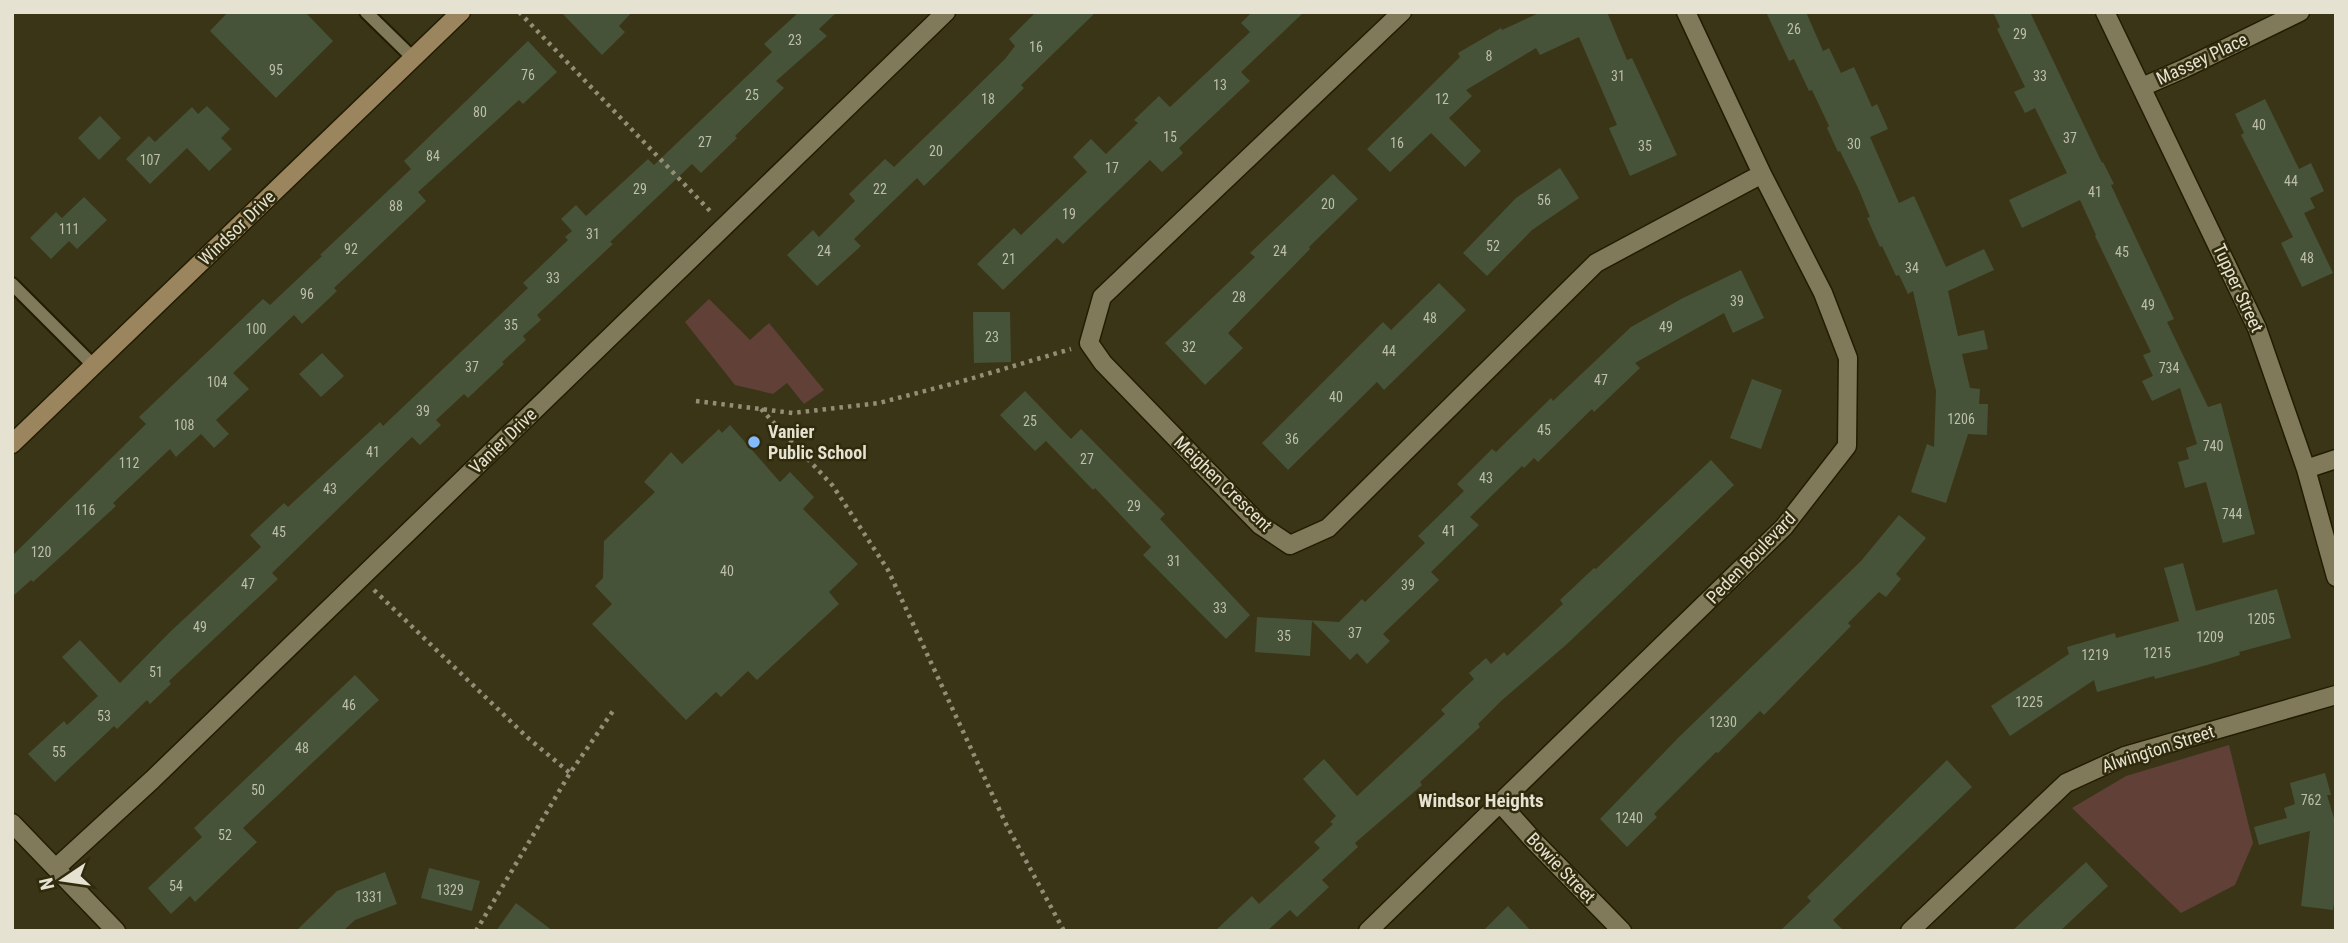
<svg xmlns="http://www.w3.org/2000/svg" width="2348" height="943" viewBox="0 0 2348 943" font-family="'Roboto Condensed',sans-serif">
<rect width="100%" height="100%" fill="#3b3518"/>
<!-- green -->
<path fill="#604037" d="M709,299L750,340L769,323L824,390L804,404L787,383L773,394L735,385L685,322Z
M2229,745L2253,843L2235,885L2181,913L2072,808L2126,776Z"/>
<!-- building -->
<path fill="#465338" d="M228,12H305L333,41L276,98L210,31Z
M561,12H632L619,26L625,32L602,55Z
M799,12H837L819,29L827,36L776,81L784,88L735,136L737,138L701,173L692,164L610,242L613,244L537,315L541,320L523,336L526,340L502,362L504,364L468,398L464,394L436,420L441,425L420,445L412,437L272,573L278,579L169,681L171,684L150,704L147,700L117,729L114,726L55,782L28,754L64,721L67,725L98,696L62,657L80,640L120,683L170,632L261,547L250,535L284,503L288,507L380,422L383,426L528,288L523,283L568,240L565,237L572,231L561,219L576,205L586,216L648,159L654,165L772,52L764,44Z
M1036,12H1096L1021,85L1024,88L924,186L917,178L854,239L861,246L817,286L787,255L813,230L819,237L855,201L849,194L885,159L894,167L953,110L1005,59L1015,46L1009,39Z
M1252,12H1304L1241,72L1250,81L1179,148L1183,153L1162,172L1150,160L1063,244L1057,238L1003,290L977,264L1014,228L1021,235L1087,172L1073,157L1091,139L1106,154L1138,123L1134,120L1159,96L1170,107L1250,32L1241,23Z
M1541,12H1607L1627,60L1632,58L1677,155L1630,176L1609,128L1617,125L1579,37L1540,55L1536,48L1466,90L1472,96L1449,118L1481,151L1465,167L1431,133L1390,172L1367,149L1460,57L1458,53L1501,28L1502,30Z
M1766,12H1806L1823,51L1829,48L1841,73L1854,67L1872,107L1877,104L1888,129L1870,137L1899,203L1914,196L1946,267L1984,249L1994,270L1948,291L1958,336L1984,330L1988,349L1962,354L1970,388L1980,389L1979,404H1988L1987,435L1968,434L1946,503L1911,492L1927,444L1934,447L1936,391L1913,291L1908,294L1899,275L1896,276L1882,246L1880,247L1867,218L1870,217L1859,190L1840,151L1838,152L1827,128L1829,126L1812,90L1809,91L1794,59L1789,61Z
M1993,12H2030L2102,163L2103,162L2114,184L2111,185L2174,319L2167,322L2208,407L2221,403L2255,534L2223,543L2206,482L2185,488L2178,462L2189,459L2186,448L2197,444L2180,388L2152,401L2142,381L2153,376L2143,355L2151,352L2095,236L2096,235L2080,200L2022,228L2009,200L2067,173L2035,108L2025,113L2014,92L2025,87L1997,29L2000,27Z
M528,41L557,72L523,104L519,100L418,192L426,201L334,288L337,291L302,324L294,315L233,373L249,389L216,420L229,434L214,448L201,434L176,457L170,449L113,503L116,506L33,582L31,580L12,597V556L146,424L139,417L263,299L270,305L322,256L320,255L411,169L404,161Z
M2265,99L2299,169L2311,163L2324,191L2310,198L2315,208L2304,213L2333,273L2302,287L2281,243L2293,237L2241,135L2244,133L2235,114Z
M207,106L230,129L221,138L232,149L209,171L187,148L150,184L126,159L149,136L155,142L192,107L198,114Z
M100,116L121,138L99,160L78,138Z
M1560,168L1579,198L1532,230L1487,276L1463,253L1516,198Z
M1333,174L1358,199L1309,247L1310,249L1228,333L1243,348L1205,385L1165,343L1255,257L1250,253Z
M84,197L107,220L77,249L69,241L51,259L30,238L56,212L62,218Z
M1741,270L1764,318L1733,333L1724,313L1635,363L1640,368L1594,412L1592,409L1538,462L1534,458L1524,468L1522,466L1470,517L1479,525L1431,572L1439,580L1383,634L1390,641L1367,664L1357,653L1350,660L1312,621L1310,656L1255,652L1257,617L1339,622L1362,599L1365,602L1425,543L1418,536L1464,491L1457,484L1492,449L1496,452L1551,398L1553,401L1631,327L1683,298Z
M1439,283L1466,310L1384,390L1377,382L1288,470L1262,443L1383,322L1391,330Z
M973,312H1010L1011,362L974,363Z
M322,353L344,376L321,397L299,374Z
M1752,379L1782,390L1761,449L1730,438Z
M1025,391L1071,439L1081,429L1165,514L1160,519L1250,615L1226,639L1143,555L1151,547L1095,488L1093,490L1046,441L1035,451L1000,415Z
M730,425L780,482L790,472L814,497L803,509L858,564L829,592L839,604L757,680L748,671L721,697L716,692L686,720L592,624L612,604L595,586L603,578L604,541L655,492L644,482L671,452L682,464L719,429L722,433Z
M1711,460L1734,485L1567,644L1501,701L1478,724L1480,727L1420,782L1422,785L1355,843L1358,847L1322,880L1329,887L1297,917L1290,910L1267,931H1215L1252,896L1259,904L1320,848L1314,842L1333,824L1330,822L1336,816L1303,779L1324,759L1357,796L1445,714L1441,710L1474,679L1469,673L1486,658L1491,664L1504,652L1507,656L1563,604L1560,600L1594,568L1596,569Z
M1899,515L1926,538L1896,574L1901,579L1886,597L1879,592L1848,623L1851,626L1764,715L1760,711L1718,753L1716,752L1654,814L1657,817L1627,847L1600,819L1678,738L1861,561Z
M2183,563L2196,611L2277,589L2291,638L2239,652L2240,655L2207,665L2155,679L2154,676L2097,692L2094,680L2010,736L1991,706L2069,654L2067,647L2115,633L2116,638L2179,621L2164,568Z
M355,675L379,700L243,828L257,842L195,902L190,896L171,914L148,888L202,837L194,828Z
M1947,760L1972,787L1833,920L1844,931H1780L1811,901L1807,897Z
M2325,773L2331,795H2327L2336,825V891L2333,910L2301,906L2310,831L2259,845L2254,827L2287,818L2284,808L2295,804L2290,783Z
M2086,862L2108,886L2060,931H2012Z
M429,868L480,881L472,911L421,898Z
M385,872L397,904L355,920L343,931H296L337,891Z
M516,903L553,931H496Z
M1508,906L1531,931H1483Z"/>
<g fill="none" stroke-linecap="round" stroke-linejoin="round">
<!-- lane casing -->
<g stroke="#221c01" stroke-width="16">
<path id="lane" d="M366,12L413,58
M12,284L94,366"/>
</g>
<!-- street casing -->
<g stroke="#221c01" stroke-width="21">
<path id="street" d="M1402,12L1102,297L1089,343L1103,363L1260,525L1290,545L1328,528L1596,263L1762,174
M2105,12L2257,328L2306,469L2336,577
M2142,87L2183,69L2300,12
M2306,469L2336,459
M1501,804L1535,842L1622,931
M12,823L116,931
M57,867L152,780L946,12
M1368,931L1784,527L1847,446L1848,358L1823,293L1762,174L1686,12
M1910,931L2066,783L2125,756L2336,695"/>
</g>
<!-- secondary casing -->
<g stroke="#221c01" stroke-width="21">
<path id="secondary" d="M12,444L461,12"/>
</g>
<!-- path -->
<path stroke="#928e77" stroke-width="4.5" stroke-dasharray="3.5 5" stroke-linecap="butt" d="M519,12L712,213
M696,401L793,413L879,403L963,381L1071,349
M761,409L833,486L888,570L1006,824L1064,931
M374,590L528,738L570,773
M476,931L570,773L613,711"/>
<!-- lane -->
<use href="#lane" stroke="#807a5b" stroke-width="12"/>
<!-- street -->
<use href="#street" stroke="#807a5b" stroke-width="18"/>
<!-- secondary -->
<use href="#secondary" stroke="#9a855e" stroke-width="18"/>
</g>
<!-- markers -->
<circle fill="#84bcfb" stroke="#312b0d" stroke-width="2.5" cx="754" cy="442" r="7"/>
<g text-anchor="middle" stroke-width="5" stroke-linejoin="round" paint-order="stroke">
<!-- number labels -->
<g font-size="14" fill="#bdbeab">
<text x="1794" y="34">26</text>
<text x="2020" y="39">29</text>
<text x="795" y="45">23</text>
<text x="1036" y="52">16</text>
<text x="1489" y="61">8</text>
<text x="276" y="75">95</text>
<text x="528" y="80">76</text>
<text x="1618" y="81">31</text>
<text x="2040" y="81">33</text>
<text x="1220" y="90">13</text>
<text x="752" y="100">25</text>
<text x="988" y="104">18</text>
<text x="1442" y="104">12</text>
<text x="480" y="117">80</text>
<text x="2259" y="130">40</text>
<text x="1170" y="142">15</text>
<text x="2070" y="143">37</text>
<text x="705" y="147">27</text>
<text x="1397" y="148">16</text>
<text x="1854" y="149">30</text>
<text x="1645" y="151">35</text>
<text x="936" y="156">20</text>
<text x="433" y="161">84</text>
<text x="150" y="165">107</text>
<text x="1112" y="173">17</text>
<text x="2291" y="186">44</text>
<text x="640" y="194">29</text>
<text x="880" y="194">22</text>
<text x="2095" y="197">41</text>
<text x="1544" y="205">56</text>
<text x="1328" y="209">20</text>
<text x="396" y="211">88</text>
<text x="1069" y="219">19</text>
<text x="69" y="234">111</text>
<text x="593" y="239">31</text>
<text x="1493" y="251">52</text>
<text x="351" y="254">92</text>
<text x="824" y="256">24</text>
<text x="1280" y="256">24</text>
<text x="2122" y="257">45</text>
<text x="2307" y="263">48</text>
<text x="1009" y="264">21</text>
<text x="1912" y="273">34</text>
<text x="553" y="283">33</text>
<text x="307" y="299">96</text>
<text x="1239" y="302">28</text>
<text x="1737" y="306">39</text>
<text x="2148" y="310">49</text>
<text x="1430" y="323">48</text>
<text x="511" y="330">35</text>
<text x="1666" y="332">49</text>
<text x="256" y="334">100</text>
<text x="992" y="342">23</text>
<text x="1189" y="352">32</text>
<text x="1389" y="356">44</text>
<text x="472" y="372">37</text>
<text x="2169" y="373">734</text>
<text x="1601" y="385">47</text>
<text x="217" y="387">104</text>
<text x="1336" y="402">40</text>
<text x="423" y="416">39</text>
<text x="1961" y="424">1206</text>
<text x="1030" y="426">25</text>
<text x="184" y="430">108</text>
<text x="1544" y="435">45</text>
<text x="1292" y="444">36</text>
<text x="2213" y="451">740</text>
<text x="373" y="457">41</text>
<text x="1087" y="464">27</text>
<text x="129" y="468">112</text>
<text x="1486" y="483">43</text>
<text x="330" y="494">43</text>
<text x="1134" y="511">29</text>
<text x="85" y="515">116</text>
<text x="2232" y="519">744</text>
<text x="1449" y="536">41</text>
<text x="279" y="537">45</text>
<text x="41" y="557">120</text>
<text x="1174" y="566">31</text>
<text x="727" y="576">40</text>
<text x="248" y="589">47</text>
<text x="1408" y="590">39</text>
<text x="1220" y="613">33</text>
<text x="2261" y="624">1205</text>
<text x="200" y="632">49</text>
<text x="1355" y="638">37</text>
<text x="1284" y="641">35</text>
<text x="2210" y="642">1209</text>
<text x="2157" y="658">1215</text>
<text x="2095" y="660">1219</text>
<text x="156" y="677">51</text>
<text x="2029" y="707">1225</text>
<text x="349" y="710">46</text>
<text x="104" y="721">53</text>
<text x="1723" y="727">1230</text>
<text x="302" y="753">48</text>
<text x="59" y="757">55</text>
<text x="258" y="795">50</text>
<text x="2311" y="805">762</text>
<text x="1629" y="823">1240</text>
<text x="225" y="840">52</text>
<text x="176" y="891">54</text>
<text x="450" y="895">1329</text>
<text x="369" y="902">1331</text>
</g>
<!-- street labels -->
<g font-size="18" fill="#e5e2d1" stroke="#312b0d">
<text transform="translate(2202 59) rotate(-25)" y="6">Massey Place</text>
<text transform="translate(237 228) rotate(-44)" y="6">Windsor Drive</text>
<text transform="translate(2238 288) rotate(65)" y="6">Tupper Street</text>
<text transform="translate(503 441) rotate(-44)" y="6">Vanier Drive</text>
<text transform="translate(1223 484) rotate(44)" y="6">Meighen Crescent</text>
<text transform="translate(1751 558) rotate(-46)" y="6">Peden Boulevard</text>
<text transform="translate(2158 749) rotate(-18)" y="6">Alwington Street</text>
<text transform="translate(1561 868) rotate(46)" y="6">Bowie Street</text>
</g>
<!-- poi labels -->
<g font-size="18" font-weight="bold" fill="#e5e2d1" stroke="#312b0d" text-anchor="start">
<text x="768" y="438">Vanier<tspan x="768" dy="21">Public School</tspan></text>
</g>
<!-- neighbourhood labels -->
<g font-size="19" font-weight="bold" fill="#e5e2d1" stroke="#312b0d">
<text x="1481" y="807">Windsor Heights</text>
</g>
</g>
<!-- border -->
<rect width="2348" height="943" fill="none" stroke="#e5e2d1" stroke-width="28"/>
<!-- north arrow -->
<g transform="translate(63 880) rotate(257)" stroke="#312b0d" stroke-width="5" paint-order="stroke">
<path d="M0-5L12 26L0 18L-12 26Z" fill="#e5e2d1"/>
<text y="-10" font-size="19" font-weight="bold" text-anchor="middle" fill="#e5e2d1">N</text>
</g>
</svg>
